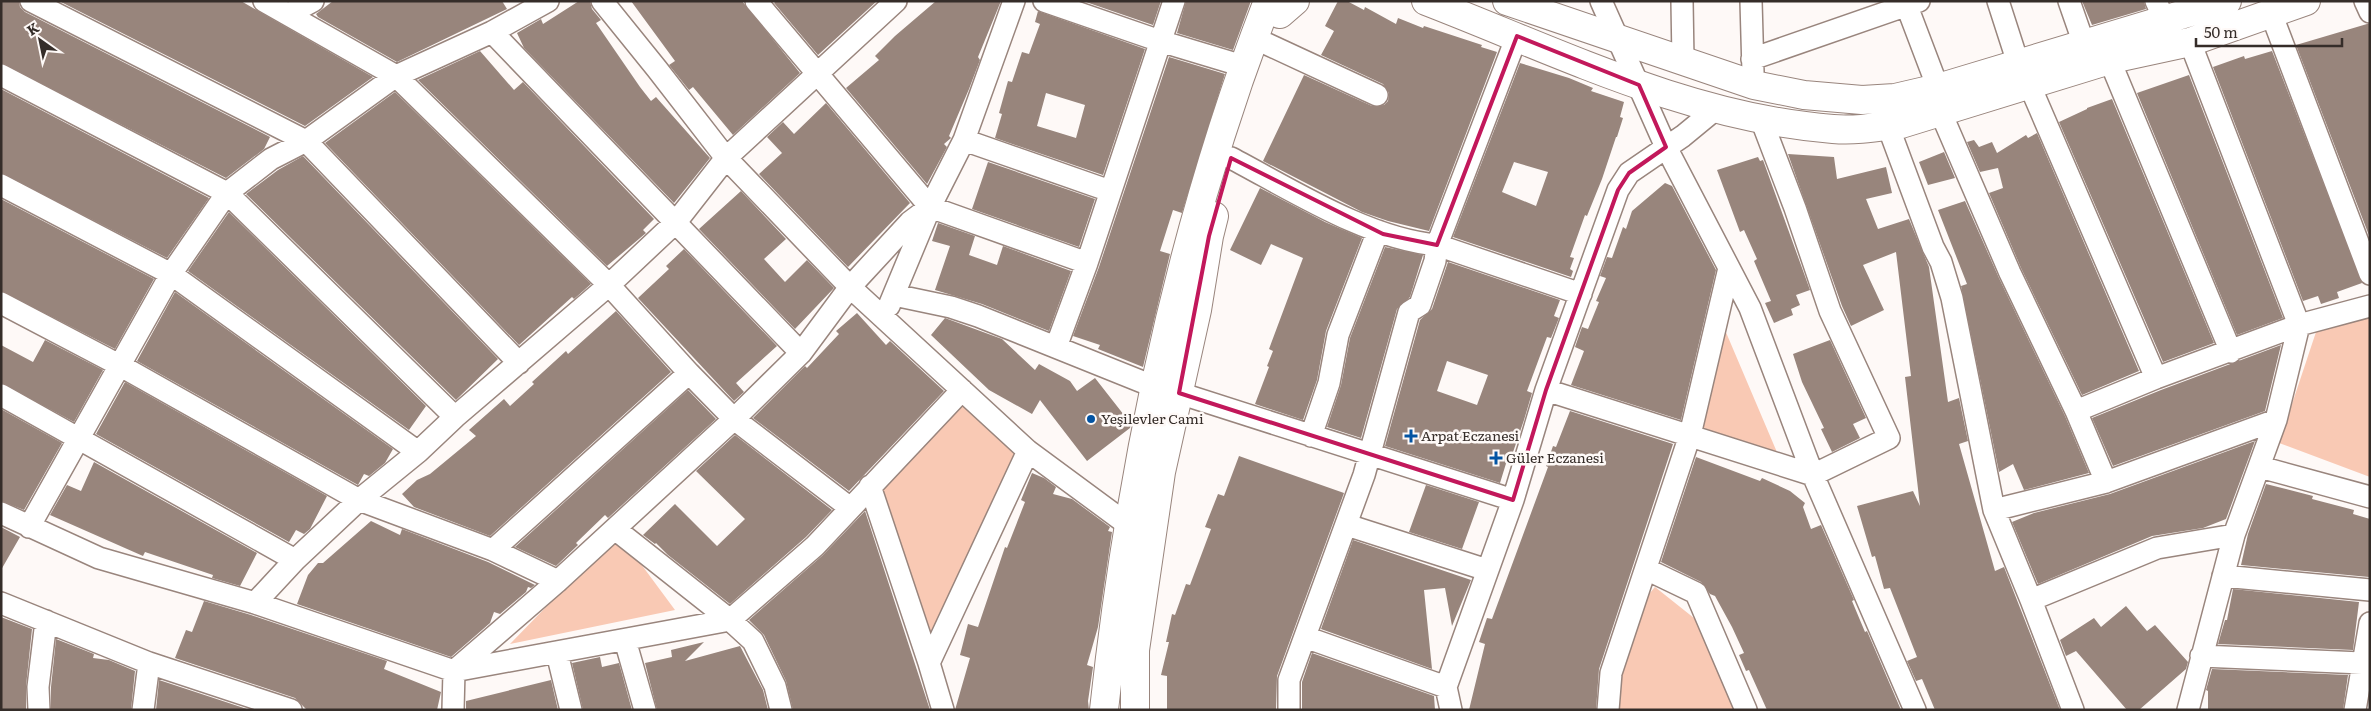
<svg xmlns="http://www.w3.org/2000/svg" width="2371" height="711" viewBox="0 0 2371 711" font-family="Literata,serif">
<rect width="100%" height="100%" fill="#fef9f7"/>
<!-- green -->
<path fill="#f9c9b4" d="M2370,317V477L2279,443L2317,329Z
M1725,330L1779,457L1701,427Z
M955,399L1015,452L933,635L925,629L875,483Z
M618,533L675,610L510,644Z
M1655,587L1699,622L1737,710H1619L1615,694L1638,607Z"/>
<!-- building -->
<path fill="#98857c" fill-rule="evenodd" d="M1,1H19L20,7L25,12L270,137L264,149L226,178L1,63Z
M59,1H241L373,77L305,126Z
M333,1H502L507,9L397,62L318,17L316,14Z
M579,1H590L592,9L601,20L596,23L640,87L651,101L656,97L710,158L674,203L524,48L517,33L541,19L543,24Z
M631,1H742L800,73L733,135L693,87L689,90L669,65L675,61Z
M776,1H877L818,55L774,3Z
M936,1H1001L978,57L980,60L969,89L949,136L951,138L944,144L947,147L927,184L846,88L879,60L875,56L895,36Z
M1083,1H1161L1153,25Z
M1186,1H1251L1233,50L1177,33Z
M1338,1H1347L1364,10L1365,7L1396,24L1398,18L1423,28L1424,26L1482,45L1481,47L1497,52L1429,231L1388,221L1362,212L1263,161L1304,75L1372,106L1384,105L1388,101L1389,93L1383,84L1321,55L1334,31L1325,26Z
M2082,1H2144L2146,9L2092,25Z
M1038,11L1145,49L1103,175L995,138L1002,114L999,113L1008,81L1012,82L1022,52L1029,54L1040,24L1035,22ZM1046,93L1085,105L1076,138L1037,126Z
M2367,24H2370V238L2296,45Z
M480,51L514,90L523,82L654,219L643,230L646,233L607,266L418,80Z
M2272,51L2362,283L2337,292L2339,298L2321,304L2318,296L2303,301L2213,67L2244,56L2245,59Z
M1169,57L1225,74L1182,213L1173,210L1160,251L1170,254L1143,367L1098,349L1100,345L1073,336L1099,267Z
M1520,63L1569,78L1593,88L1591,91L1624,102L1620,117L1623,118L1617,137H1616L1602,179L1587,216L1585,215L1570,257L1574,258L1570,269L1573,271L1571,277L1453,237ZM1514,162L1548,172L1536,206L1502,192Z
M2189,75L2283,318L2237,335L2137,93Z
M1,89L209,198L167,258L1,173Z
M395,92L591,284L574,299L572,297L519,345L325,143Z
M2112,99L2214,343L2163,362L2059,122L2087,109V108Z
M826,103L910,203L848,267L759,174L782,153L767,137L783,122L794,134Z
M2037,133L2139,371L2082,395L2021,268L1989,193L2003,188L1998,168L1980,172L1967,142L1974,140L1979,147L1992,142L1997,153L2026,135L2028,138Z
M1944,152L1955,178L1928,185L1919,162Z
M1788,154L1834,157L1837,179L1886,167L1892,193L1866,199L1878,229L1909,219L1929,267L1948,402L1959,398L1968,441L1959,444L1995,571L2004,567L2060,710H1935L1922,679L1916,681L1907,661L1917,657L1890,588L1884,589L1875,556L1872,557L1857,506L1913,491L1920,506L1905,377L1911,376L1896,252L1863,265L1884,310L1851,326L1842,306Z
M303,156L498,359L456,400L246,194L278,170Z
M1758,157L1760,161L1763,160L1810,290L1796,295L1800,305L1791,309L1793,315L1774,323L1765,303L1771,301L1754,261L1757,259L1744,230L1740,232L1717,170Z
M988,162L1095,199L1079,247L972,209Z
M1665,183L1672,186L1716,270L1681,420L1571,385L1584,351L1575,347L1582,327L1588,329L1599,302L1596,301L1606,278L1600,276L1607,257L1612,258L1623,227L1626,229L1632,211Z
M1260,188L1325,222L1362,238L1326,331L1317,380L1303,420L1255,404L1269,367L1267,366L1273,351L1269,349L1303,258L1271,244L1261,265L1230,250Z
M741,191L786,239L764,259L785,282L807,260L834,288L795,329L699,229Z
M1,199L154,279L115,349L1,291Z
M1965,201L1999,278L2065,416L2089,473L2024,490L2013,464L1999,472L1961,286L1967,284L1938,210Z
M229,212L426,406L409,430L188,271Z
M938,223L975,236L969,255L997,265L1003,246L1071,271L1049,331L982,304L935,290L950,246L932,241Z
M1385,247L1423,255L1410,297L1397,309L1361,438L1327,427L1341,385L1350,338Z
M684,249L777,346L736,383L744,392L734,401L638,298L669,269L666,266Z
M1448,262L1560,300L1554,316L1559,318L1551,338L1547,337L1527,391L1532,393L1524,420L1511,458L1508,457L1500,483L1385,446L1420,320L1432,309ZM1447,361L1488,375L1477,405L1437,391Z
M175,292L393,449L385,463L369,476L364,474L358,485L137,361Z
M616,311L671,372L490,536L414,507L402,494L417,480L430,474L476,436L469,430L504,399L510,406L534,384L532,382L566,351L568,354Z
M857,313L886,345L890,341L944,391L849,491L753,418L805,366L807,368L839,334L836,331Z
M945,318L1002,339L1035,370L1039,364L1070,381L1077,391L1095,378L1131,424L1130,428L1087,461L1040,400L1032,414L989,390L931,335Z
M45,340L103,370L74,422L1,383V345L33,362Z
M1830,340L1866,418L1853,424L1860,438L1832,452L1821,429L1824,428L1802,382L1793,354Z
M2281,345L2265,411L2113,466L2092,418L2161,390Z
M125,382L327,496L310,529L304,534L296,530L289,542L96,434Z
M688,390L716,419L608,518L605,515L576,543L578,545L556,566L515,547Z
M1,409L62,443L24,510L1,501Z
M1570,411L1673,444L1599,669L1596,710H1469L1485,644L1479,642L1487,618L1492,619L1548,467L1546,466L1553,446L1556,447Z
M735,435L832,510L806,537L730,604L668,555L656,543L655,544L643,535L675,504L717,546L745,519L696,471Z
M2255,441L2226,519L2203,528L2152,536L2038,584L2012,522L2034,513L2110,494Z
M1239,456L1344,493L1277,676L1276,710H1167V676L1161,675L1169,642H1166L1172,614L1175,615L1186,584L1190,585L1211,529L1205,527L1218,494L1224,496Z
M1696,457L1760,481L1762,478L1790,491L1805,503L1803,507L1811,529L1821,525L1854,600L1852,601L1865,632L1867,631L1901,710H1767L1749,670L1746,671L1739,655L1744,653L1732,627L1715,596L1710,594L1701,582L1661,562Z
M94,462L257,553L240,586L212,578L213,575L145,552L143,556L50,515L67,485L81,491Z
M1032,473L1044,478L1056,487L1053,494L1072,499L1110,527L1108,531L1112,532L1098,627L1087,665L1093,667L1088,701L1089,710H955L970,658L960,655L968,624L978,627L1005,547L1007,548L1025,502L1021,500Z
M2266,484L2313,496L2312,499L2354,510L2353,514L2370,519L2369,577L2241,565L2248,534Z
M1426,485L1479,502L1462,549L1409,532Z
M865,511L930,710H793L786,681L764,635L749,620L823,555Z
M371,521L400,535L402,529L488,562L535,585L531,588L528,587L526,592L500,614L494,612L490,623L451,657L297,604L308,575L318,563H323Z
M1,527L20,537L1,570Z
M1353,540L1471,580L1452,626L1445,588L1424,590L1432,669L1321,629Z
M2233,589L2359,602L2353,650L2218,644L2225,620H2227Z
M204,601L251,615L387,661L384,669L441,692L437,710H307L295,698L175,658L186,630L192,632Z
M2126,606L2147,631L2155,625L2188,662L2186,669L2139,710H2127L2076,651L2066,656L2060,640L2094,618L2101,627Z
M1,617L32,629L26,686V710H1Z
M56,639L94,654L93,658L109,660L135,671L131,710H51V687Z
M704,642L685,661L740,646L763,690L768,710H657L645,663L672,657L671,650Z
M1312,653L1434,696L1435,710H1302V682Z
M600,657L602,667L619,663L632,710H583L572,663Z
M2212,669L2348,675L2343,710H2208V691L2206,690Z
M159,680L250,710H156Z
M551,680L558,710H466V701Z"/>
<g fill="none" stroke-linecap="round" stroke-linejoin="round">
<!-- minor casing -->
<g stroke="#99857d" stroke-width="24">
<path id="minor" d="M31,1L306,141L519,363
M264,1L396,76L609,285L689,373L734,419L849,507
M602,1L657,69L726,158L850,287L1028,451L1127,524
M756,1L930,207L1087,263
M1044,1L1160,41L1243,66
M1601,1L1666,147L1750,308L1813,475L1915,710
M1682,1L1683,61
M1751,1L1753,72
M1905,1L1938,88
M1998,1L2018,63
M2069,1L2084,44
M2156,1L2164,19
M2365,1L2370,12
M2271,13L2370,274
M289,14L313,1
M492,32L801,353
M1267,44L1377,95
M1752,59L1919,1
M2110,61L2231,352
M1,75L227,193L455,417
M2030,86L2156,378
M1941,113L2010,273L2076,411L2106,482
M1888,126L1933,247L1941,262L1952,298L1994,510L2031,600L2073,710
M964,140L1110,191
M1231,158C1292,190 1368,239 1437,245L1581,294
M1,185L171,274L418,452
M894,295L951,307L978,316L1155,387
M1,303L121,366L359,500L493,550L558,581
M889,306L929,210
M1056,347L1087,263L1174,1
M1546,390L1813,475L1889,438L1830,311L1795,208L1761,119
M1179,393L1513,500
M1,395L295,560
M2076,411L2156,378L2299,325L2370,306
M1311,436L1329,383L1338,335L1378,231
M2260,467L2370,497
M870,486L929,663L943,710
M1994,510L2106,482L2276,420
M1,513L99,558L255,603L454,671L730,620L815,546L962,390
M1347,525L1487,570
M29,527L171,274L227,193L271,159L306,141L396,76L492,32L548,1
M615,529L730,620L753,641L775,686L781,710
M493,550L689,373
M1646,569L1696,593L1746,710
M2223,576L2370,590
M2031,600L2157,548L2234,535
M1,603L149,663L291,710
M255,603L295,560L359,500L418,452L455,417L609,285L676,222L726,158L896,1
M1305,637L1446,687
M625,640L645,710
M557,653L571,710
M2201,656L2362,663
M929,663L1028,451
M39,710L38,687L46,621
M143,710L149,663
M453,710L454,671L558,581L734,419L801,353L850,287L910,222L930,207L964,140L1014,1
M1289,710V680L1364,475L1409,312L1420,305L1435,261L1437,245L1517,36
M1451,710L1446,687L1513,500L1546,390L1618,190L1629,173L1683,136L1717,108
M1608,710L1611,673L1690,435L1729,268
M2188,710L2234,535L2276,420L2299,325L2190,42
M2355,710L2370,623"/>
</g>
<!-- major casing -->
<g stroke="#99857d" stroke-width="30">
<path id="major" d="M1426,1C1558,52 1690,118 1833,129C1856,131 1878,127 1901,124L2116,58L2190,42L2306,1
M1507,1L1754,85L1804,95L1862,100L1895,98L1938,88L2227,1
M1280,14L1295,1
M1104,710C1130,468 1180,228 1268,1
M1135,710V650L1161,472L1197,310L1209,236L1214,216"/>
</g>
<!-- minor -->
<use href="#minor" stroke="#fff" stroke-width="21"/>
<!-- major -->
<use href="#major" stroke="#fff" stroke-width="28"/>
</g>
<!-- marked area -->
<path fill="none" stroke="#c2185b" stroke-width="4" stroke-linejoin="round" d="M1517,36L1639,85L1666,147L1629,173L1618,190L1546,390L1513,500L1179,393L1209,236L1231,158L1383,234L1437,245Z"/>
<!-- markers -->
<g fill="#0354a3" stroke="#fef9f7" stroke-width="2">
<circle cx="1091" cy="419" r="5"/>
<path d="M1408.5 428.5h5v5h5v5h-5v5h-5v-5h-5v-5h5z"/>
<path d="M1493.5 450.5h5v5h5v5h-5v5h-5v-5h-5v-5h5z"/>
</g>
<g text-anchor="middle" stroke-width="5" stroke-linejoin="round" paint-order="stroke">
<!-- poi labels -->
<g font-size="14" fill="#352d29" stroke="#fef9f7" text-anchor="start">
<text x="1101" y="424">Yeşilevler Cami</text>
<text x="1421" y="441">Arpat Eczanesi</text>
<text x="1506" y="463">Güler Eczanesi</text>
</g>
</g>
<!-- border -->
<rect width="2371" height="711" fill="none" stroke="#352d29" stroke-width="5"/>
<!-- north arrow -->
<g transform="translate(40 40) rotate(327)" stroke="#fef9f7" stroke-width="4" paint-order="stroke">
<path d="M0-4L9 19L0 12L-9 19Z" fill="#352d29"/>
<text y="-8" font-size="14" font-weight="bold" text-anchor="middle" fill="#352d29">K</text>
</g>
<!-- scale -->
<path d="M2196 38v8h146v-8" fill="none" stroke="#352d29" stroke-width="2.5"/>
<text x="2204" y="38" font-size="15" fill="#352d29" stroke="#fef9f7" stroke-width="4" paint-order="stroke">50 m</text>
</svg>
